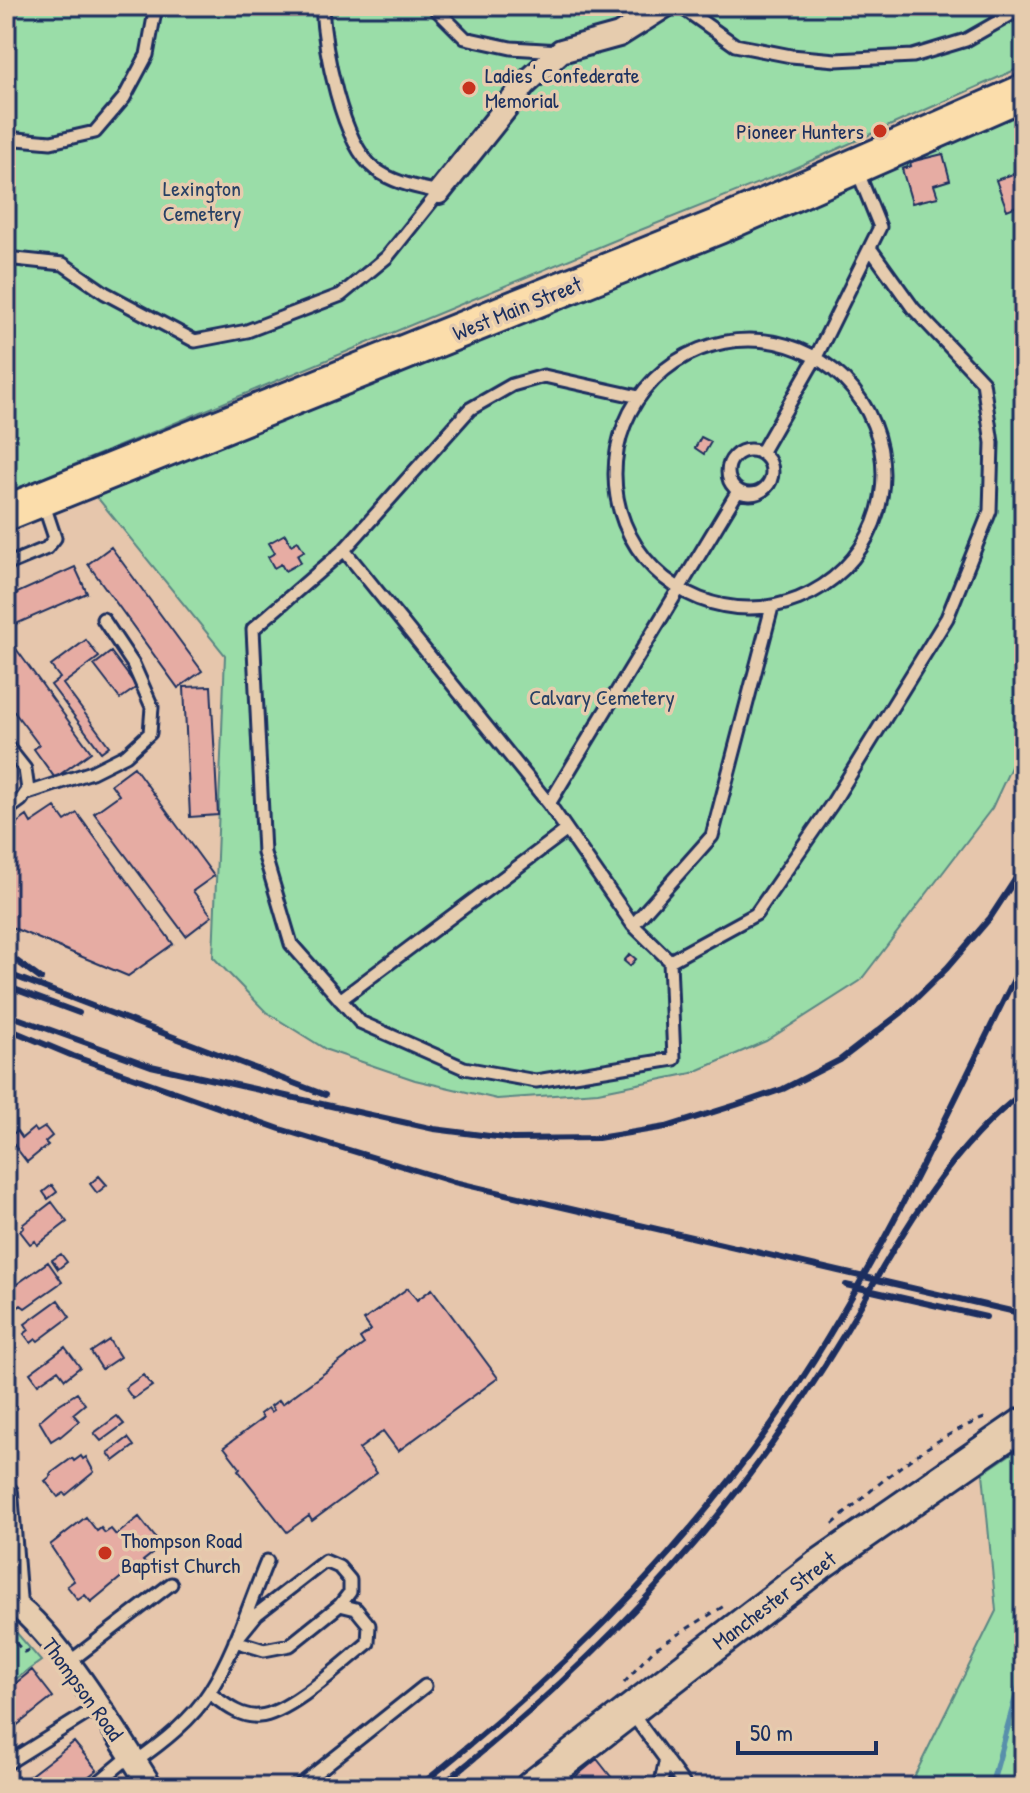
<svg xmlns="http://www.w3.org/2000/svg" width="1030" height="1793" viewBox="0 0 1030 1793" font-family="'Patrick Hand',sans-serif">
<rect width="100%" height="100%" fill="#e6c6ac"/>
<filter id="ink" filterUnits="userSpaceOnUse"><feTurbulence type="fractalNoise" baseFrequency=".0125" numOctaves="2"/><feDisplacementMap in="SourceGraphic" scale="16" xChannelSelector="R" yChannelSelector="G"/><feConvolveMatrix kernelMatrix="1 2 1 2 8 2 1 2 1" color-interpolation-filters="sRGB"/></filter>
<g filter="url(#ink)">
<!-- green -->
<path fill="#9adda8" stroke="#5a8683" stroke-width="2" d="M6,6H1024V66L788,171L623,237L6,493Z
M1024,112V739L992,808L860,981L766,1041L692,1073L598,1092L497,1099L415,1080L327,1050L266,1012L213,957L225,655L96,496L733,235Z
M1024,1445V1768L1014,1787H909L996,1611L983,1473Z
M15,1631L41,1661L6,1686V1637Z"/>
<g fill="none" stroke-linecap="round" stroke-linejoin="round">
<!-- stream -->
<path stroke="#588fab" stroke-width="6" d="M991,1787L1024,1668"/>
</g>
<!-- building -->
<path fill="#e6aca3" stroke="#1b2f5e" stroke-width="2" d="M943,154L950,180L934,185L938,197L912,203L902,169L911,166L910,162Z
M1024,170V203L1007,210L996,180Z
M701,437L711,442L704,454L695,448Z
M285,534L291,545L298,541L304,551L297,555L301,562L285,571L281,564L274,568L268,557L275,553L269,543Z
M111,547L202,671L178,688L88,564Z
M75,567L87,593L16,624L6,598Z
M6,635L91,752L55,778L34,749L39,745L6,701Z
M86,640L99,657L63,684L109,746L101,752L51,685L60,678L51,666Z
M111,652L137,687L120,699L94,665Z
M211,686L218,815L190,817L184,687Z
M134,767L214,876L193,891L212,916L186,936L94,813L119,795L111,784Z
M55,807L65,821L77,813L173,944L128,976L6,925V831L27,816L31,823Z
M630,954L636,959L630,966L624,961Z
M45,1127L52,1136L45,1142L48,1145L27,1162L8,1137L17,1131L22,1138L34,1128L37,1132Z
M99,1176L107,1185L97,1193L90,1184Z
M52,1185L57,1192L48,1199L43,1192Z
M52,1202L67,1222L37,1245L35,1241L30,1244L20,1231L24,1227L22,1225Z
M61,1254L67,1262L58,1269L52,1260Z
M48,1262L62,1282L25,1308L21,1305L16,1309L9,1297L14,1294L10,1289Z
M408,1288L417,1300L432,1289L498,1378L398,1451L383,1431L381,1433L359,1449L377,1473L312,1521L309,1516L287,1532L238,1470L240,1468L224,1447L263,1418L260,1414L268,1408L271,1412L274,1410L271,1406L279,1400L282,1404L364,1344L360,1338L371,1330L364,1320Z
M58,1300L70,1317L38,1341L36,1339L31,1343L24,1334L29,1330L25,1324Z
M109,1340L120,1357L102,1369L91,1352Z
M65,1347L80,1367L65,1379L58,1370L38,1384L30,1373Z
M143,1375L152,1386L133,1399L125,1388Z
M77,1393L85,1404L73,1414L79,1421L60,1437L59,1436L51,1441L39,1421L58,1405Z
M117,1416L124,1424L101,1441L94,1433Z
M128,1438L134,1446L114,1461L108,1453Z
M81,1456L83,1459L86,1457L94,1472L66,1495L64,1493L58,1497L45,1481L51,1476L50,1474L72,1458L74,1461Z
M86,1517L97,1531L101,1528L105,1533L111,1529L116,1535L139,1517L162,1546L143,1561L148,1567L136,1577L130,1570L91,1602L85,1595L78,1600L67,1586L74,1581L50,1545Z
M32,1670L53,1697L6,1734V1691Z
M74,1742L97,1770L75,1787H15Z
M597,1759L619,1787H563Z"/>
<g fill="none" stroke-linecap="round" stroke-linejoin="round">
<!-- lane casing -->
<g stroke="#1b2f5e" stroke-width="17">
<path id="lane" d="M433,6L465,38L511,48L560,51
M680,6L735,45L791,56L836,60L913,56L966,40L1024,7
M6,138L51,142L95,132L124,98L147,55L156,6
M6,258L63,264L105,293L195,341L247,331L341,295L387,257L439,192C417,187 393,183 375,169C341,143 324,47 322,6
M615 474a134 134 0 1 1 268 0a134 134 0 1 1-268 0Z
M728 472a22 22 0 1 1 44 0a22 22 0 1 1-44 0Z
M761,453L816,357L880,227L857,170
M344,550L470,409L512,385L544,376L639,397
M6,565L47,548L55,538L43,502
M6,745L25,769L28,790L21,800L6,811
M25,794L92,772L126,755L150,733L152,707L133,664L103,619
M549,804L738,491
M633,925L712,836L772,607
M670,961L674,1059L536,1081L464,1068L360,1022L291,944L264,853L253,629L344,550L549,804L633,925L670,961L756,914L832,804L947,618L990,511L992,443L983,382L913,308L870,248
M340,1000L567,830
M68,1663L171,1584
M209,1693C223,1703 240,1718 259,1716C289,1714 343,1663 368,1643L369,1625L356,1609L340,1605L290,1645L264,1650L235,1641L257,1614L325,1561L339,1567L350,1580V1592L340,1605
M630,1711L686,1787
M135,1762C162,1743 192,1720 210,1691C235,1651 249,1604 267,1561
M6,1764L99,1706
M93,1787L130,1756
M298,1787L425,1686
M660,1787L666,1759"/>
</g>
<!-- street casing -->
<g stroke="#1b2f5e" stroke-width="28">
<path id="street" d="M439,192L525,84L561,51L619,35L665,6
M6,1493L15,1604
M6,1600C48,1618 124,1745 151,1787"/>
</g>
<!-- secondary casing -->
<g stroke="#1b2f5e" stroke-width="36">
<path id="secondary" d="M531,1787L819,1565L1024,1423"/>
</g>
<!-- primary casing -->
<g stroke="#1b2f5e" stroke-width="40">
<path id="primary" d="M6,513L719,226L1024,92"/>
</g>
<!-- path -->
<path stroke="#1b2f5e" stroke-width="3" stroke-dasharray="6 6" stroke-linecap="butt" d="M833,1524C879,1483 930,1437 990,1416
M6,1646L14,1641L24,1652L31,1649
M624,1683L654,1649L724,1606"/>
<!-- lane -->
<use href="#lane" stroke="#e6ccae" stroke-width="11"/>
<!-- street -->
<use href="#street" stroke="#e6ccae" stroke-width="22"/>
<!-- secondary -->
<use href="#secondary" stroke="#e6ccae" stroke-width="30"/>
<!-- primary -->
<use href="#primary" stroke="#fbddab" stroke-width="34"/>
<!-- rail -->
<path stroke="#1b2f5e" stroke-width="6" d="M6,953L41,979
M6,973L325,1095
M6,986L79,1013
M6,1014L151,1066L434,1129L513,1139L598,1138L666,1127L736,1105L783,1089L840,1060L901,1013L947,968L990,918L1024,866
M6,1028L73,1056L280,1129L454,1182L1024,1314
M846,1285L986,1317
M418,1787C575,1663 707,1530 814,1360C894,1232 957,1094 1024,959
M439,1787C570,1683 690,1565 785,1425C813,1385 839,1344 863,1302C905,1227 954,1144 1024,1092"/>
</g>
</g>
<!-- markers -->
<g fill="#c8321e" stroke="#e6ccae" stroke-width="3">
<circle cx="469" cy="88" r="8"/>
<circle cx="880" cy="131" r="8"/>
<circle cx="105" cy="1553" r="8"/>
</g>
<g text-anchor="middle" stroke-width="7" stroke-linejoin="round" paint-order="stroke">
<!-- poi labels -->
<g font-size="22" fill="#1b2f5e" stroke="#e6ccae" text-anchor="start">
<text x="485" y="83">Ladies' Confederate<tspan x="485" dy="25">Memorial</tspan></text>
<text x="864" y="139" text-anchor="end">Pioneer Hunters</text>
<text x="121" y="1548">Thompson Road<tspan x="121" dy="25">Baptist Church</tspan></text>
</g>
<!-- park labels -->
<g font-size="22" fill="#284065" stroke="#e6ccae">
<text x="202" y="196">Lexington<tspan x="202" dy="25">Cemetery</tspan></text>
<text x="602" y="705">Calvary Cemetery</text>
</g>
<!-- street labels -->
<g font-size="22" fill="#1b2f5e" stroke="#e6ccae">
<text transform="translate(517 308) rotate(-22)" y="8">West Main Street</text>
<text transform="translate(774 1600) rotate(-37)" y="8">Manchester Street</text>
<text transform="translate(83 1689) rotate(54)" y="8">Thompson Road</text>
</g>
</g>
<!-- margin -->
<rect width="1030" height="1793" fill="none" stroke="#e6ccae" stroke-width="32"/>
<rect x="16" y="16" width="998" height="1761" fill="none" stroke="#1b2f5e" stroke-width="3" filter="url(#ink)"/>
<!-- scale -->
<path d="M738 1741v12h138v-12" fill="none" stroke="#1b2f5e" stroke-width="4"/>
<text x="750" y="1741" font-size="24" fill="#1b2f5e" stroke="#e6ccae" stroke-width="6" paint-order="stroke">50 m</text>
</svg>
